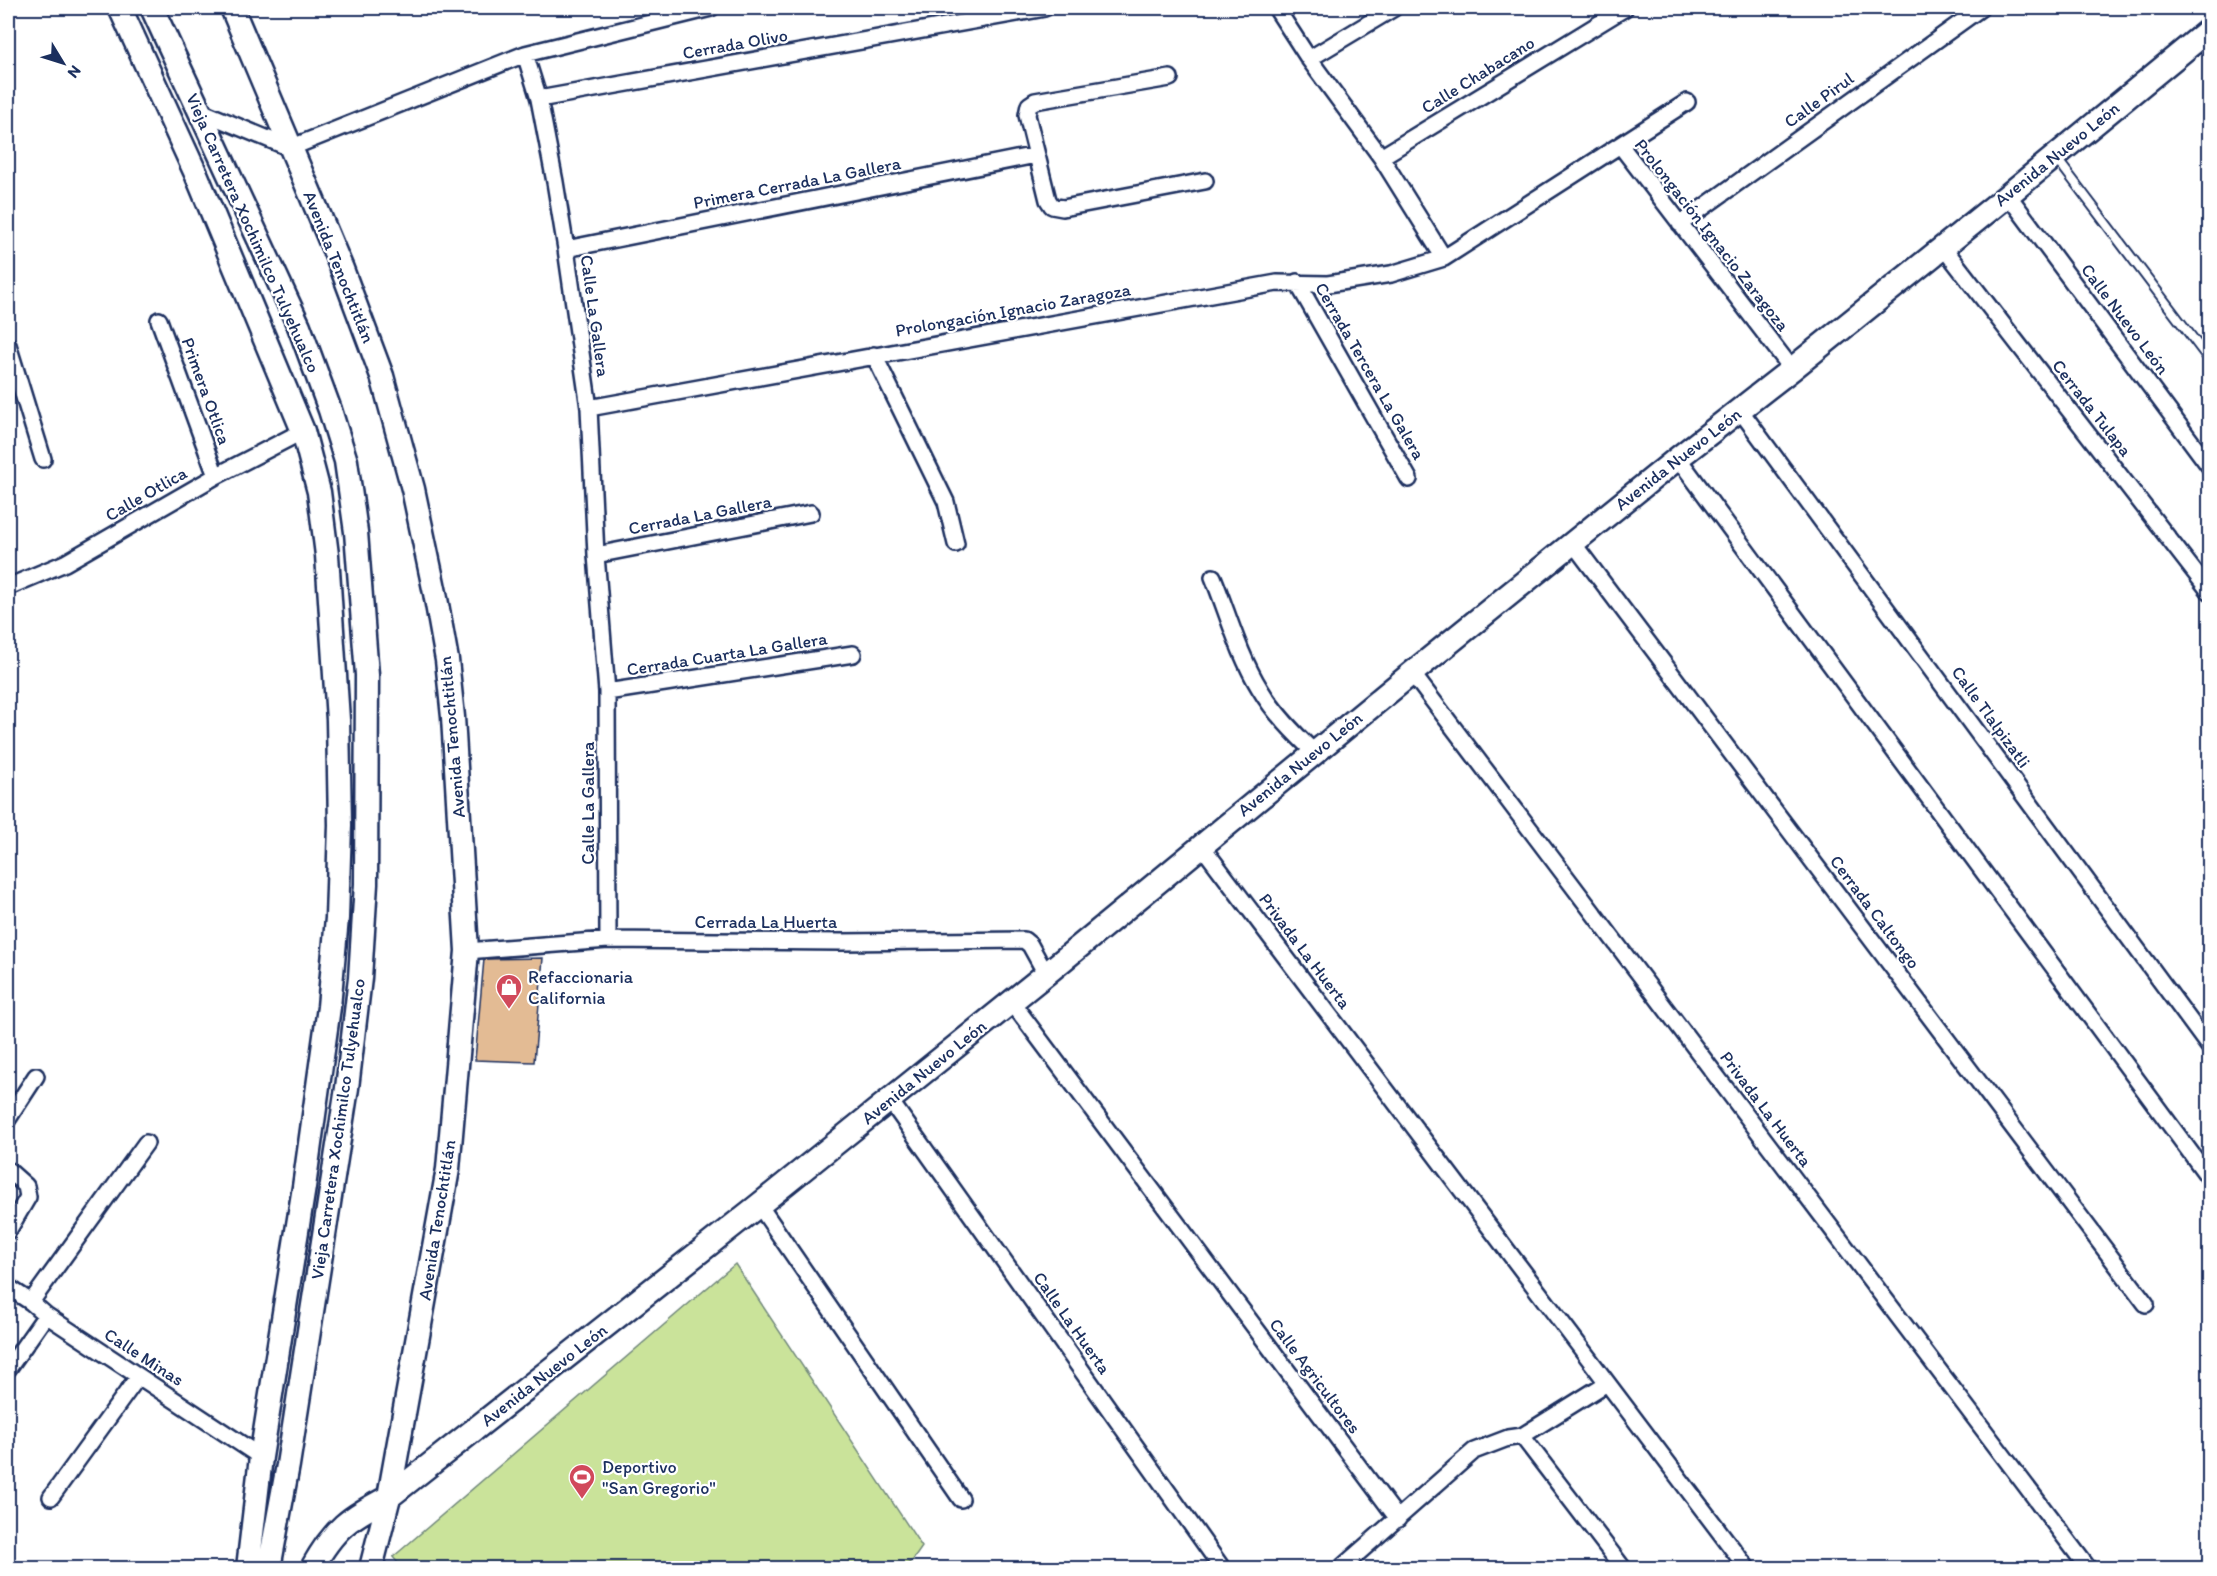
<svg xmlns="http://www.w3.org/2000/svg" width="2217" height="1576" viewBox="0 0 2217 1576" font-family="Itim,sans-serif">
<rect width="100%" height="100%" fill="#fff"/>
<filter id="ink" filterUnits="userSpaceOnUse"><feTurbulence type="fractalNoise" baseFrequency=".0167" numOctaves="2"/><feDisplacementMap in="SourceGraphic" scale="12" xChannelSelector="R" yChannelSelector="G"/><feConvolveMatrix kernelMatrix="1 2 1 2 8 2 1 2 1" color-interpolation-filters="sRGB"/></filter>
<g filter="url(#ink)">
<!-- green -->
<path fill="#cae39a" stroke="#72897c" stroke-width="1.5" d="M735,1264L922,1547L913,1560L901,1568H402L393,1557Z"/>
<!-- building -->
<path fill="#e3bb94" stroke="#1b2f5e" stroke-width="1.5" d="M543,958L534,1062L475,1060L484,959Z"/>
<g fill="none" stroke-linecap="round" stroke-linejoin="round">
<!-- lane casing -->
<g stroke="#1b2f5e" stroke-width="12">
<path id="lane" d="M2057,159L2210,361"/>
</g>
<!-- street casing -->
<g stroke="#1b2f5e" stroke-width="20">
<path id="street" d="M1276,8L1309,59L1381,157L1444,258
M525,54L711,8
M1309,59L1394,8
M1170,78L1035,101L1029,105L1027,115L1048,200L1052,206L1063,208L1205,181
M539,99L1045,8
M198,110L290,148L525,54L539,99L555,182L566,249L589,408L596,555L607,692L608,940
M1620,145L1687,102
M1381,157L1625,8
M2008,195L2210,467
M1680,224L1981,8
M1943,247L2210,592
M566,249L1036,155
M1297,282L1409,479
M159,320L216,476
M8,345L43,459
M874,355L946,502L956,544
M589,408L1277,283L1328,284L1391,274L1444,258L1620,145L1792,369
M1740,410L2210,1048
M1678,458L2210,1179
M1573,543L2146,1304
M596,555L811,513
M1213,577C1228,614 1239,655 1260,689C1274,713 1295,734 1315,753
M8,587L65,563L216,476L303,431
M1412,673L2088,1568
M607,692L853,654
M1201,845L1747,1568
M467,951L608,940L842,942L1024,940L1030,945L1046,974
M1011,1001L1398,1519
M889,1099L1222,1568
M8,1119L36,1076
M8,1170L26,1186L28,1197L8,1231
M759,1205L961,1499
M8,1287L31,1302L46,1315L261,1457
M31,1302L146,1143
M8,1369L46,1315
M1522,1436L1607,1383
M51,1497L138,1377
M1341,1568L1474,1451L1508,1438L1522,1436L1623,1568"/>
</g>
<!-- secondary casing -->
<g stroke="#1b2f5e" stroke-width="27">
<path id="secondary" d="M120,8L197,176L303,431L319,492L327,555L338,720L340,825L337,918L329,1007L304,1187L261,1457L248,1568
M152,8L299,326L330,410L346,461L356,532L367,675L366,884L360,978L347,1088L288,1465L269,1568
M232,8L342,269L382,376L413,489L435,593L447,660L453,717L467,951L448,1169L389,1497L371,1568
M312,1568C335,1527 348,1519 389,1497L759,1205L1046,974L1412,673L1678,458L1792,369L2008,195L2210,29"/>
</g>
<!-- lane -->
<use href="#lane" stroke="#fff" stroke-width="8"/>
<!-- street -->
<use href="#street" stroke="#fff" stroke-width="15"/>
<!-- secondary -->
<use href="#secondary" stroke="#fff" stroke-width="22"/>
</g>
</g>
<!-- icons -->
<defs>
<g id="shop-pin" transform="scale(1.35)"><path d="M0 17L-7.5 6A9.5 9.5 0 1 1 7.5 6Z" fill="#d1495b" stroke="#fff"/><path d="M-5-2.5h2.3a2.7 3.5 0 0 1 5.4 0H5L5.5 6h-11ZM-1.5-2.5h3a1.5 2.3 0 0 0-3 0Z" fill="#fff"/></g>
<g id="stadium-pin" transform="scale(1.35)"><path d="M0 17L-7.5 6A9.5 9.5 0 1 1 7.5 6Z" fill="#d1495b" stroke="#fff"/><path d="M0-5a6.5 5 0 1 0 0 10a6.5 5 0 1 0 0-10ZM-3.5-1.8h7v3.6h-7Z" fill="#fff"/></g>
</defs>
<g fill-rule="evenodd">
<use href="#shop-pin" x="509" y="987"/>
<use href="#stadium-pin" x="582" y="1477"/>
</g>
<g text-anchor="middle" stroke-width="4.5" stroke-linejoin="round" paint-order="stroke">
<!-- street labels -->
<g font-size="18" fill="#1b2f5e" stroke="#fff">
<text transform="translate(735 44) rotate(-10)" y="6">Cerrada Olivo</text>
<text transform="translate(1478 75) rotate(-32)" y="6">Calle Chabacano</text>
<text transform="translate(1819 100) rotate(-36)" y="6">Calle Pirul</text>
<text transform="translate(2057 154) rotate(-39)" y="6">Avenida Nuevo León</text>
<text transform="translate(797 183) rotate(-11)" y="6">Primera Cerrada La Gallera</text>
<text transform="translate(253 233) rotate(66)" y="6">Vieja Carretera Xochimilco Tulyehualco</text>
<text transform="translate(1712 235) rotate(52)" y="6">Prolongación Ignacio Zaragoza</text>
<text transform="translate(339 267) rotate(68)" y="6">Avenida Tenochtitlán</text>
<text transform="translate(1013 310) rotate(-10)" y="6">Prolongación Ignacio Zaragoza</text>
<text transform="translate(595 316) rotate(82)" y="6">Calle La Gallera</text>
<text transform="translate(2125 319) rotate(53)" y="6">Calle Nuevo León</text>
<text transform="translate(1370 371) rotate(60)" y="6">Cerrada Tercera La Galera</text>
<text transform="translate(206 391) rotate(70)" y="6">Primera Otlica</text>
<text transform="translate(2092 408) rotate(52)" y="6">Cerrada Tulapa</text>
<text transform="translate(1678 459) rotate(-38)" y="6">Avenida Nuevo León</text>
<text transform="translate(146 494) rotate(-30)" y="6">Calle Otlica</text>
<text transform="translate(700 515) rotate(-11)" y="6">Cerrada La Gallera</text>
<text transform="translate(727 654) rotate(-9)" y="6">Cerrada Cuarta La Gallera</text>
<text transform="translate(1991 717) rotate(54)" y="6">Calle Tlalpizatli</text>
<text transform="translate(452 737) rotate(-95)" y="6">Avenida Tenochtitlán</text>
<text transform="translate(1300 764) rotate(-39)" y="6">Avenida Nuevo León</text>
<text transform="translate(588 803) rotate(-90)" y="6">Calle La Gallera</text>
<text transform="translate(1875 912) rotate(53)" y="6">Cerrada Caltongo</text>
<text x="766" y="928">Cerrada La Huerta</text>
<text transform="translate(1305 951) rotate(53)" y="6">Privada La Huerta</text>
<text transform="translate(924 1072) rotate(-39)" y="6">Avenida Nuevo León</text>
<text transform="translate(1766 1109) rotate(53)" y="6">Privada La Huerta</text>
<text transform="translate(338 1129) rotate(-82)" y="6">Vieja Carretera Xochimilco Tulyehualco</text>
<text transform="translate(437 1220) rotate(-81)" y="6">Avenida Tenochtitlán</text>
<text transform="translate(1072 1323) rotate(55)" y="6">Calle La Huerta</text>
<text transform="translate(144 1357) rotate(33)" y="6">Calle Minas</text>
<text transform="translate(544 1375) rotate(-38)" y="6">Avenida Nuevo León</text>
<text transform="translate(1315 1376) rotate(53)" y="6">Calle Agricultores</text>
</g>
<!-- poi labels -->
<g font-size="18" fill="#1b2f5e" stroke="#fff" text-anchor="start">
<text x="528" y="983">Refaccionaria<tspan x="528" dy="21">California</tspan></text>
<text x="602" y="1473">Deportivo<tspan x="602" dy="21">"San Gregorio"</tspan></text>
</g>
</g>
<!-- margin -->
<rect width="2217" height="1576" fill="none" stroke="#fff" stroke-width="30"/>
<rect x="15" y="15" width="2187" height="1546" fill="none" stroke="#1b2f5e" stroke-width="2" filter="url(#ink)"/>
<!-- north arrow -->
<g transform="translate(63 63) rotate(128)" stroke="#ffffff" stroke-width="4.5" paint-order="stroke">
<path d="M0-4.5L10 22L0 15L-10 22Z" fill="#1b2f5e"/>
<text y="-9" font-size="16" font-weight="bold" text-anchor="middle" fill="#1b2f5e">N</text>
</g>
</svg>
